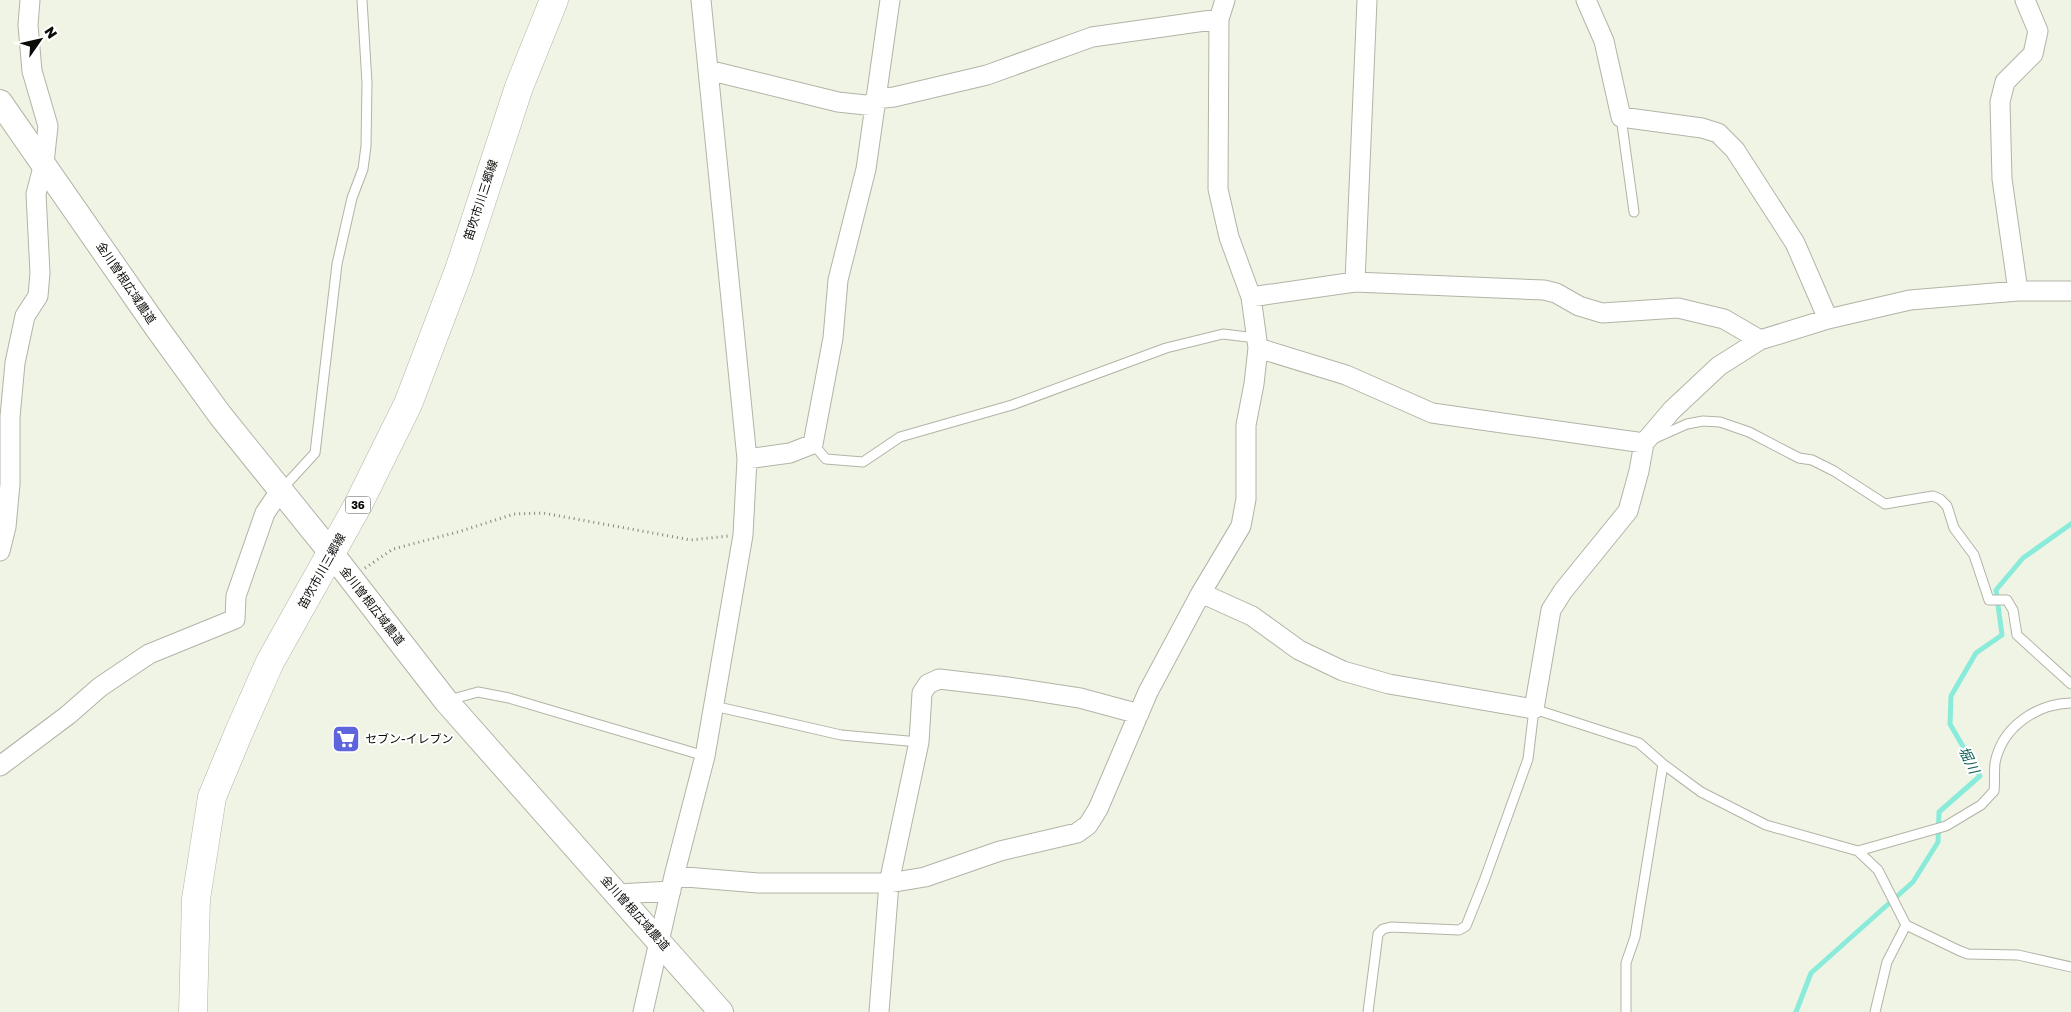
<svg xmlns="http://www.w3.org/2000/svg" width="2071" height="1012" viewBox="0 0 2071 1012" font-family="'Golos Text','Noto Sans JP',sans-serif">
<rect width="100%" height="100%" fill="#f0f4e5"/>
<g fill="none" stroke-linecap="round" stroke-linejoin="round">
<!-- stream -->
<path stroke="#8bebda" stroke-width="5" d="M1796,1012L1811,973L1913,882L1938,842L1939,812L1980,776L1950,724L1951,696L1976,653L2002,635L1996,590L2023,558L2071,524"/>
<!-- service casing -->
<g stroke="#b1b4a6" stroke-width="11">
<path id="service" d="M1621,117L1634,212
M1651,440L1687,424L1703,421L1720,422L1749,432L1799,458L1812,460L1834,471L1885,504L1933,496L1940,499L1947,506L1954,528L1974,555L1989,600H2007L2013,610L2017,635L2071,684
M813,444L826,459L863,462L900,437L1012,405L1166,348L1223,334L1256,338
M282,489L315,453L337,264L352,198L363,169L366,146L367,83L362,0
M449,700L478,692L509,698L705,756
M714,706L841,735L919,742
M1858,851L1946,826L1981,805L1994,791C1995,782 1994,772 1995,763C2002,727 2036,704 2071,703
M1368,1012L1378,934L1383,929L1391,927L1459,930L1466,926L1484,881L1528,759L1534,709L1639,743L1663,764L1701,792L1766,825L1858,851L1878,870L1906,925L1960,951L1968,954L2018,955L2071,967
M1626,1012V963L1635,937L1663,764
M1875,1012L1887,962L1906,925"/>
</g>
<!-- minor casing -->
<g stroke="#b1b4a6" stroke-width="21">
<path id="minor" d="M1586,0L1604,41L1621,117L1702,128L1718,133L1735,150L1795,243L1828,319
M708,70L838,102L875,106
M875,99L894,97L987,75L1092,37L1219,19
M1355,282L1367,0
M2018,291L2002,179L2000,102L2005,82L2033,54L2038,31L2025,0
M1251,297L1355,282L1544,290L1556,293L1579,306L1602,313L1678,308L1724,319L1760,340
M1258,348L1346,375L1432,413L1644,443
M747,459L790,453L813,444L833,338L838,280L866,169L890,0
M0,551L6,527L10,484V417L15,363L25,316L38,296L40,273L36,194L44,163L48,126L32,71L28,25L30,0
M1201,593L1252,616L1299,650L1343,671L1389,684L1534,709L1551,610L1563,591L1628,511L1639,471L1644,443L1672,410L1719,366L1760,340L1828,319L1910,300L2018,291H2071
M0,766L68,715L100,687L149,654L235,619L236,596L265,513L280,491
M674,876L758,883H889L925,877L1000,851L1077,833L1088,825L1098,809L1148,692L1201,593L1241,526L1246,499V425L1254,384L1258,348L1251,297L1229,237L1218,189L1219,19L1225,0
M618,894L671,891
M643,1012L674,876L705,756L743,535L747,459L701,0
M879,1012L889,883L919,742L922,693L928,684L939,679L1008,687L1080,698L1139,714"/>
</g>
<!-- tertiary casing -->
<g stroke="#b1b4a6" stroke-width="26">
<path id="tertiary" d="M0,102L157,328L220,415L332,554L446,701L721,1012"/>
</g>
<!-- primary casing -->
<g stroke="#b1b4a6" stroke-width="29">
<path id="primary" d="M193,1012L196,899L212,797L239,732L270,662L358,505L408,404L459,270L519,87L554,0"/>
</g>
<!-- path -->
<path stroke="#84877d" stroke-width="3" stroke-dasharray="1 4" stroke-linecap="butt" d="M365,568L393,549L458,532L514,514L543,513L691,540L728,536"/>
<!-- service -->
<use href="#service" stroke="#fff" stroke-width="9"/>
<!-- minor -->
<use href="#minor" stroke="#fff" stroke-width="19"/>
<!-- tertiary -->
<use href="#tertiary" stroke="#fff" stroke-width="24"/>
<!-- primary -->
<use href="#primary" stroke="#fff" stroke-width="28"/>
</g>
<!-- icons -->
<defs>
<g id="supermarket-square" transform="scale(1.4375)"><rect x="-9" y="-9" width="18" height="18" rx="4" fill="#5d64dc" stroke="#fff"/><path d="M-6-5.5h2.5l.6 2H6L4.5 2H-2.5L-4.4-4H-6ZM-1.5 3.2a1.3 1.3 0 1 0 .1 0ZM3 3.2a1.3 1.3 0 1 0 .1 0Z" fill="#fff"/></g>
</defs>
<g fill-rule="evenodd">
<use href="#supermarket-square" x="346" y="739"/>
</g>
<g text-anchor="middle" stroke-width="4" stroke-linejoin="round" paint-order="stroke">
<!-- shield labels -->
<rect fill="#fff" stroke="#545551" stroke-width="1" x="345.5" y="496.5" width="25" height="17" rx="4"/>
<g font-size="11" font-weight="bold" fill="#0b0c07">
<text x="358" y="509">36</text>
</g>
<!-- street labels -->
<g font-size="12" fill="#0b0c07" stroke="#fff">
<text transform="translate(481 200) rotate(-72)" y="4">笛吹市川三郷線</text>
<text transform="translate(126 283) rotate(56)" y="4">金川曽根広域農道</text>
<text transform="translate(322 571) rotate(-61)" y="4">笛吹市川三郷線</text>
<text transform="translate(372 606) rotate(52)" y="4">金川曽根広域農道</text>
<text transform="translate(635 913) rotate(48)" y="4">金川曽根広域農道</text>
</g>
<!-- poi labels -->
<g font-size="12" fill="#0b0c07" stroke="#fff" text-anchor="start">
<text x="365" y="743">セブン-イレブン</text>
</g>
<!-- water labels -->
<g font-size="14" font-style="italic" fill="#095e53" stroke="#fff">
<text transform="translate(1969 760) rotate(64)" y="5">堀川</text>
</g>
</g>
<!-- north arrow -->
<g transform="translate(40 40) rotate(56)" stroke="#ffffff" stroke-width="4" paint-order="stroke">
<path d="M0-4L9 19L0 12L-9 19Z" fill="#0b0c07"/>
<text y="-8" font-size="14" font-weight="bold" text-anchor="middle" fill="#0b0c07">N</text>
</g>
</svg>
